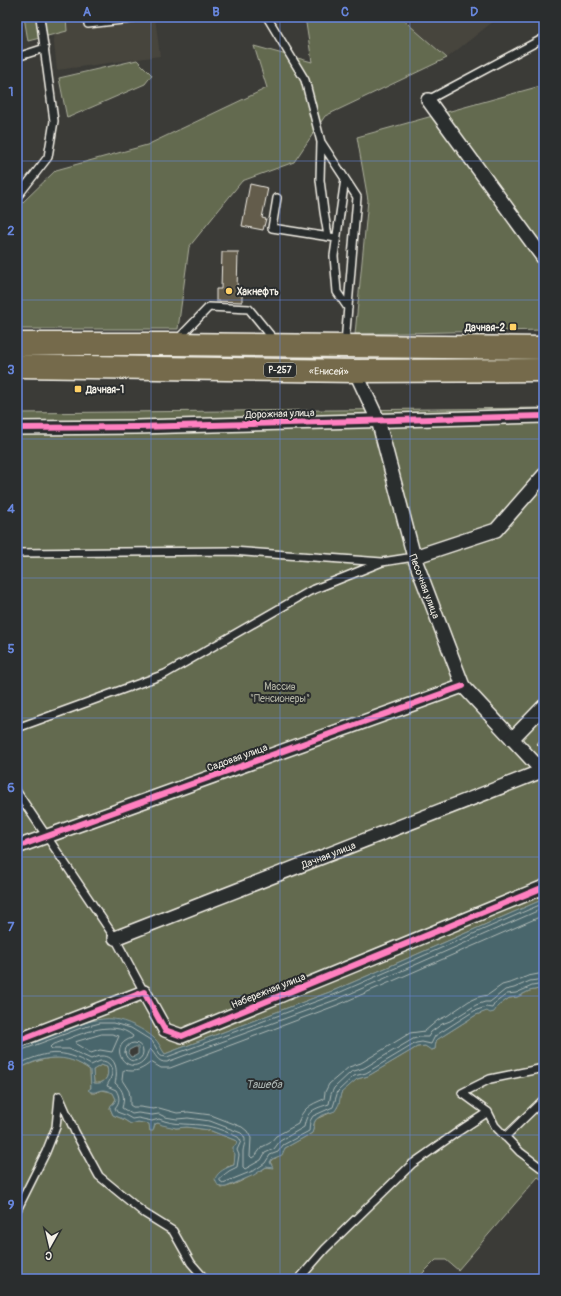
<svg xmlns="http://www.w3.org/2000/svg" width="561" height="1296" viewBox="0 0 561 1296" font-family="Pangolin,sans-serif">
<rect width="100%" height="100%" fill="#3b3b37"/>
<filter id="ink" filterUnits="userSpaceOnUse"><feTurbulence type="fractalNoise" baseFrequency=".025" numOctaves="2"/><feDisplacementMap in="SourceGraphic" scale="8" xChannelSelector="R" yChannelSelector="G"/><feConvolveMatrix kernelMatrix="1 2 1 2 8 2 1 2 1" color-interpolation-filters="sRGB"/></filter>
<g filter="url(#ink)">
<!-- built -->
<path fill="#47453d" d="M51,17H155L160,56L57,70Z
M400,17H499L447,58Z"/>
<!-- green -->
<path fill="#636a50" stroke="#acae9c" d="M24,17H66L67,31L28,41Z
M305,17H400L447,58L325,116L294,162L242,181L189,247L178,329H17V207L23,202L56,170L147,145L267,88L254,46L312,62Z
M137,60L152,75L145,84L67,118L59,78Z
M544,85V330L355,334L368,200L357,137Z
M544,408V899L335,990L165,1054L99,1020L80,1025L17,1049V413Z
M544,988V1181L538,1177L458,1270L446,1260H436L417,1279H17V1070L18,1069C44,1057 65,1051 90,1070L91,1093H95L101,1090L113,1092L116,1099L110,1108L113,1115L123,1119L131,1124L138,1122L150,1124V1131L154,1127L155,1124L158,1123L176,1128L187,1127L209,1130L237,1141L234,1165L227,1167L218,1186L222,1188C237,1185 250,1176 263,1169C267,1166 269,1168 272,1165L270,1162L272,1159L276,1158L285,1148L312,1133L314,1126V1123L316,1119L332,1112L337,1108L339,1097L343,1090L357,1079L368,1076L417,1047L425,1046L432,1050L435,1049L436,1041L438,1039L476,1015L498,1006L509,998L517,997L529,991Z
M101,1065L107,1067C110,1077 104,1085 94,1083L93,1070Z"/>
<!-- water -->
<path fill="#48666c" stroke="#8d9e9e" fill-rule="evenodd" d="M544,899V988L529,991L517,997L509,998L498,1006L494,1012L490,1013L487,1011L476,1015L438,1039L436,1041L435,1049L431,1050L425,1046L417,1047L368,1076L357,1079L341,1093L339,1104L335,1111C330,1113 318,1115 315,1121C313,1124 314,1129 312,1133L285,1148L282,1155L272,1159L270,1162L273,1168L266,1167L254,1175L226,1187C219,1188 217,1185 215,1179C218,1171 226,1168 234,1165L235,1154L233,1151V1147L236,1145L237,1141L209,1130L187,1127L176,1128L162,1125L158,1123L155,1124L153,1131H150L149,1124L138,1122L131,1124L123,1119L113,1115L110,1108L111,1105L114,1103L116,1099L113,1093C110,1092 106,1090 103,1090C97,1090 94,1095 88,1090L91,1088L90,1070C66,1052 41,1056 17,1070V1049C41,1039 89,1016 113,1019C126,1020 145,1030 154,1038C159,1042 161,1049 165,1054L335,990ZM135,1047H138V1054L135,1056L131,1057L128,1053L129,1050ZM101,1065L107,1067C110,1077 104,1085 94,1083L93,1070Z"/>
<g fill="none" stroke-linecap="round" stroke-linejoin="round">
<!-- shore -->
<path stroke="#afb9b6" stroke-width="1" d="M544,908L338,999L167,1062C157,1063 156,1054 150,1049C147,1052 147,1057 144,1060C128,1078 105,1046 132,1038L133,1036C112,1017 74,1037 52,1045L50,1047L52,1049H69L91,1059C94,1058 97,1056 101,1056C117,1055 118,1072 115,1083C124,1090 125,1098 122,1108L132,1114L138,1113L152,1115L159,1114L165,1117L177,1119L188,1118L210,1121L241,1133C248,1139 244,1143 243,1151C243,1156 243,1162 243,1167L245,1169L261,1160L265,1153L274,1149L280,1141L304,1127C307,1110 314,1109 329,1104L331,1094L334,1088L351,1072L364,1068L413,1039L420,1037H428L431,1032L442,1024L450,1021L476,1005L485,1002H490L505,990L514,988L530,981L544,979
M544,915L340,1004L170,1068H161L151,1062C143,1069 136,1073 124,1070L123,1072L122,1080L129,1091L130,1097V1105L133,1107H140L153,1109L159,1108L177,1113L188,1112L211,1115L242,1127L247,1131L251,1138L250,1156L252,1158L256,1155L262,1147L270,1143L276,1136L298,1124C302,1108 310,1105 324,1099L325,1092L329,1084L349,1067L361,1063L410,1033L425,1031L438,1020L447,1016L469,1001L478,997L488,995L502,985L513,982L528,976L544,973
M102,1034H112L119,1036L112,1052L100,1050L91,1053L76,1044V1042Z
M125 1052a9 9 0 1 1 18 0a9 9 0 1 1-18 0Z
M17,1052L81,1028L100,1023H113L131,1028L152,1041L161,1056L167,1057L336,994L544,903
M17,1065C46,1051 62,1048 91,1065C94,1064 97,1062 100,1061C110,1060 114,1070 111,1077C110,1081 108,1083 107,1086L116,1090C120,1097 120,1102 115,1108L117,1112L125,1115L132,1119L138,1118L152,1121L159,1119C175,1126 191,1123 208,1126C218,1128 229,1133 238,1137L241,1141L237,1150L239,1155L237,1167L229,1171L220,1178V1181L223,1183L255,1170L265,1163L270,1155L278,1152L283,1145L309,1131L310,1121L313,1116L333,1107L338,1091L354,1076L366,1073L416,1043L422,1042L431,1044L435,1036L474,1011L486,1007L492,1008L495,1003L507,994L516,993L532,986L544,984"/>
</g>
<!-- building -->
<path fill="#645b4c" stroke="#f4f1e8" d="M250,184L268,188L262,218L266,219L263,230L242,226Z
M222,252H238L237,289H242V302L216,301V289H221Z
M544,735V750L537,744Z"/>
<g fill="none" stroke-linecap="round" stroke-linejoin="round">
<!-- lane casing -->
<g stroke="#f4f1e8" stroke-width="10">
<path id="lane" d="M87,17L88,24L131,19V17
M267,17L305,80L321,142L357,197L345,343
M17,57L45,48
M428,100L544,38
M321,142L320,180L324,212L328,236
M345,179L334,256L337,292L348,308
M17,197L48,157L54,121L40,17
M277,198L272,228L336,238
M178,339L209,307L249,309L275,341
M17,553L232,551L382,562L414,557
M17,728L165,674L310,591L382,562
M17,792L115,938L144,992
M59,1096L75,1132L99,1176L144,1213L173,1231L191,1263L205,1279
M488,1112L462,1093L490,1079L544,1068
M505,1137L544,1099
M17,1210L46,1152L56,1127L59,1097
M299,1279L325,1249L412,1164L459,1131L488,1112L495,1126L520,1152L544,1170"/>
</g>
<!-- street casing -->
<g stroke="#f4f1e8" stroke-width="16">
<g id="street">
<path d="M428,100L544,259"/>
<path id="s1" d="M355,371L378,420L414,557L463,686L544,773"/>
<path d="M17,428L137,427L544,416"/>
<path d="M414,557L496,530L544,475"/>
<path d="M512,739L544,706"/>
<path d="M17,847L463,686"/>
<path id="s2" d="M115,938L542,771"/>
<path d="M17,1041L144,992L165,1030L182,1036L544,887"/>
</g>
</g>
<!-- highway casing -->
<g stroke="#f4f1e8" stroke-width="25">
<g id="highway">
<path d="M17,344H174L345,346L544,348"/>
<path id="s3" d="M17,366L355,371L544,370"/>
</g>
</g>
<!-- lane -->
<use href="#lane" stroke="#2a2d2e" stroke-width="7"/>
<!-- street -->
<use href="#street" stroke="#2a2d2e" stroke-width="13"/>
<!-- highway -->
<use href="#highway" stroke="#746b4b" stroke-width="22"/>
<!-- cycleway casing -->
<g stroke="#2a2d2e" stroke-width="8">
<path id="cycleway" d="M17,428L137,427L544,416
M17,847L463,686
M17,1041L144,992L165,1030L182,1036L544,887"/>
</g>
<!-- cycleway -->
<use href="#cycleway" stroke="#ff80c0" stroke-width="6"/>
</g>
</g>
<!-- grid -->
<path fill="none" stroke="#6887de" stroke-width="1" stroke-opacity="0.55" d="M151,17V1279M280,17V1279M410,17V1279M17,161H544M17,300H544M17,439H544M17,578H544M17,718H544M17,857H544M17,996H544M17,1135H544"/>
<!-- markers -->
<g fill="#ffd166" stroke="#2a2d2e" stroke-width="1.5">
<circle cx="229" cy="291" r="4"/>
<rect x="509" y="323" width="8" height="8" rx="2"/>
<rect x="74" y="385" width="8" height="8" rx="2"/>
</g>
<g text-anchor="middle" stroke-width="4" stroke-linejoin="round" paint-order="stroke">
<!-- shield labels -->
<rect fill="#2a2d2e" stroke="#b7b6b0" stroke-width="1" x="264" y="363" width="32" height="14" rx="3"/>
<g font-size="9" font-weight="bold" fill="#f4f1e8">
<text x="280" y="373">Р-257</text>
</g>
<!-- poi labels -->
<g font-size="10" font-weight="bold" fill="#f4f1e8" stroke="#2a2d2e" text-anchor="start">
<text x="237" y="295">Хакнефть</text>
<text x="505" y="331" text-anchor="end">Дачная-2</text>
<text x="86" y="393">Дачная-1</text>
</g>
<!-- street labels -->
<g font-size="10" fill="#f4f1e8" stroke="#2a2d2e">
<text dy="4" stroke="none"><textPath href="#s3" startOffset="312">«Енисей»</textPath></text>
<text transform="translate(280 413) rotate(-2)" y="4">Дорожная улица</text>
<text dy="4" stroke="none"><textPath href="#s1" startOffset="227">Песочная улица</textPath></text>
<text transform="translate(237 757) rotate(-20)" y="4">Садовая улица</text>
<text dy="4" stroke="none"><textPath href="#s2" startOffset="229">Дачная улица</textPath></text>
<text transform="translate(268 990) rotate(-22)" y="4">Набережная улица</text>
</g>
<!-- park labels -->
<g font-size="10" fill="#b3b4a4" stroke="#2a2d2e">
<text x="280" y="690">Массив<tspan x="280" dy="12">"Пенсионеры"</tspan></text>
</g>
<!-- water labels -->
<g font-size="11" font-style="italic" fill="#afb9b6" stroke="#2a2d2e">
<text x="264" y="1088">Ташеба</text>
</g>
</g>
<!-- margin -->
<rect width="561" height="1296" fill="none" stroke="#2a2d2e" stroke-width="44"/>
<!-- north arrow -->
<g transform="translate(50 1246) rotate(188)" stroke="#2a2d2e" stroke-width="3" paint-order="stroke">
<path d="M0-3L7 15L0 10L-7 15Z" fill="#f4f1e8"/>
<text y="-6" font-size="11" font-weight="bold" text-anchor="middle" fill="#f4f1e8">С</text>
</g>
<rect x="22" y="22" width="517" height="1252" fill="none" stroke="#6887de" stroke-width="1.5"/>
<g font-size="13" text-anchor="middle" font-weight="bold" fill="#6887de">
<text x="87" y="16">A</text>
<text x="216" y="16">B</text>
<text x="345" y="16">C</text>
<text x="474" y="16">D</text>
<text x="11" y="96">1</text>
<text x="11" y="235">2</text>
<text x="11" y="374">3</text>
<text x="11" y="513">4</text>
<text x="11" y="653">5</text>
<text x="11" y="792">6</text>
<text x="11" y="931">7</text>
<text x="11" y="1070">8</text>
<text x="11" y="1209">9</text>
</g>
</svg>
